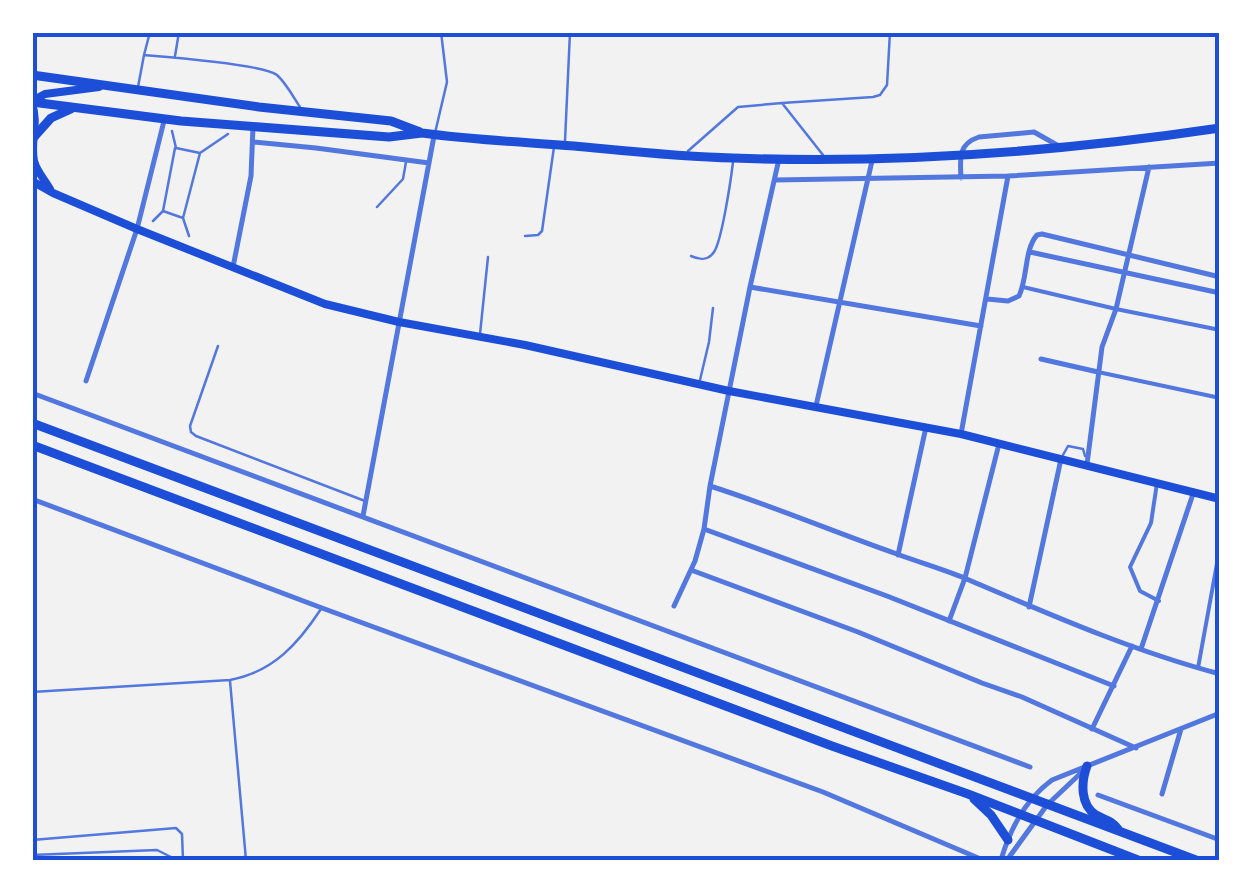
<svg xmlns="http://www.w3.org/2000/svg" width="1252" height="893" viewBox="0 0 1252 893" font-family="'Source Sans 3',sans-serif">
<rect width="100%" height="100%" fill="#f2f2f2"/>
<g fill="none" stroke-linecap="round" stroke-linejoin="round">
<!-- service -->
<path stroke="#5277de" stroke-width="2.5" d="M144,55L150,32
M175,56L179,32
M138,87L144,55C168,57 262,64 277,75C286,83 294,98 300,107
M782,103L873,97L880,95L887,85L890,32
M172,131L176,148L200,153L228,134
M435,133L447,82L441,32
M565,141L570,32
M688,151L738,107L782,103L823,155
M377,207L403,179L406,162
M163,211L175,148
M183,218L200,153
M153,221L163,211L183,218L189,236
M525,236L538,235L542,231L554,147
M691,256C700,260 708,261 714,252C722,240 731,179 733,162
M480,334L488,257
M218,346L190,426L191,432L196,436L365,501
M700,380L709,342L713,308
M1063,455L1068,446L1083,449L1085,456
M230,681L246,860
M32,692L230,680C273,672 298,644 321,609
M32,840L176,828L182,834L183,860
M32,855L157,850L177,860
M233,860L244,857"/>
<!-- pedestrian -->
<path stroke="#5277de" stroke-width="4" d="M1023,287L1116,309L1220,330
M1098,372L1220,398
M1157,483L1151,523L1130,567L1140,591L1159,601
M1198,668L1220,547"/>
<!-- minor -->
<path stroke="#5277de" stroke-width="5" d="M253,142L316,148L429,163
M961,178C960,158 958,144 979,137L1034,132L1057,145
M775,180L1008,176L1220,163
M1030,252L1220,293
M233,267L251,176L253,127
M750,287L981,326
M987,299L1008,301L1019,296C1028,277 1024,250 1037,235L1042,234L1220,277
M1041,359L1098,372
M86,381L137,229L164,121
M32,393L1030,767
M816,406L872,161
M961,434L1008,176
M1087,464L1102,347L1116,309L1149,167
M710,486C773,506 834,532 897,554C921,563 946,570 969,580C1051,615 1133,651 1220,674
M32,499L322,608L823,792L983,860
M363,516L434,136
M704,529L887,596L1114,686
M898,555L926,427
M691,570L858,632L982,683L1022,697L1136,748
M674,606L695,561L704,529L710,486L750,287L779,159
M1029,607L1061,459
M949,621L965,578L999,444
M1141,649L1194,491
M1092,729L1132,646
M1162,794L1181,729
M1098,795L1220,840
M1001,860C1010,829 1026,799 1052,780L1220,713
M1007,860L1047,805L1082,772"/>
<!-- secondary -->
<path stroke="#1d4ed8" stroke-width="8" d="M32,101L45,94L99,87
M32,104C39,123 30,141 34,161C37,172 45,180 50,189
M32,181L53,193L137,229L325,304L399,322L525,345L729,391L961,434L1220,499"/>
<!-- primary -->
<path stroke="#1d4ed8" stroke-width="9" d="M32,75L259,107L391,121L420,132
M32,102L181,121L389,137L422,133C473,140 523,142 574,146C627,151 680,157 733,158C896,164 1058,152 1220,128
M34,137L51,118L71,109
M32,423L1196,860
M32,445L832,746L968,794L1138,860
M1087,766C1081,782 1080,805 1096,815C1105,820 1111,820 1118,829
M974,799L991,815L1008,840"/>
</g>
<!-- border -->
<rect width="1252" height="893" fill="none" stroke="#ffffff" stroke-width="70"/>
<rect x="35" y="35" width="1182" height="823" fill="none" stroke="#1d4ed8" stroke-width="4"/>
</svg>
